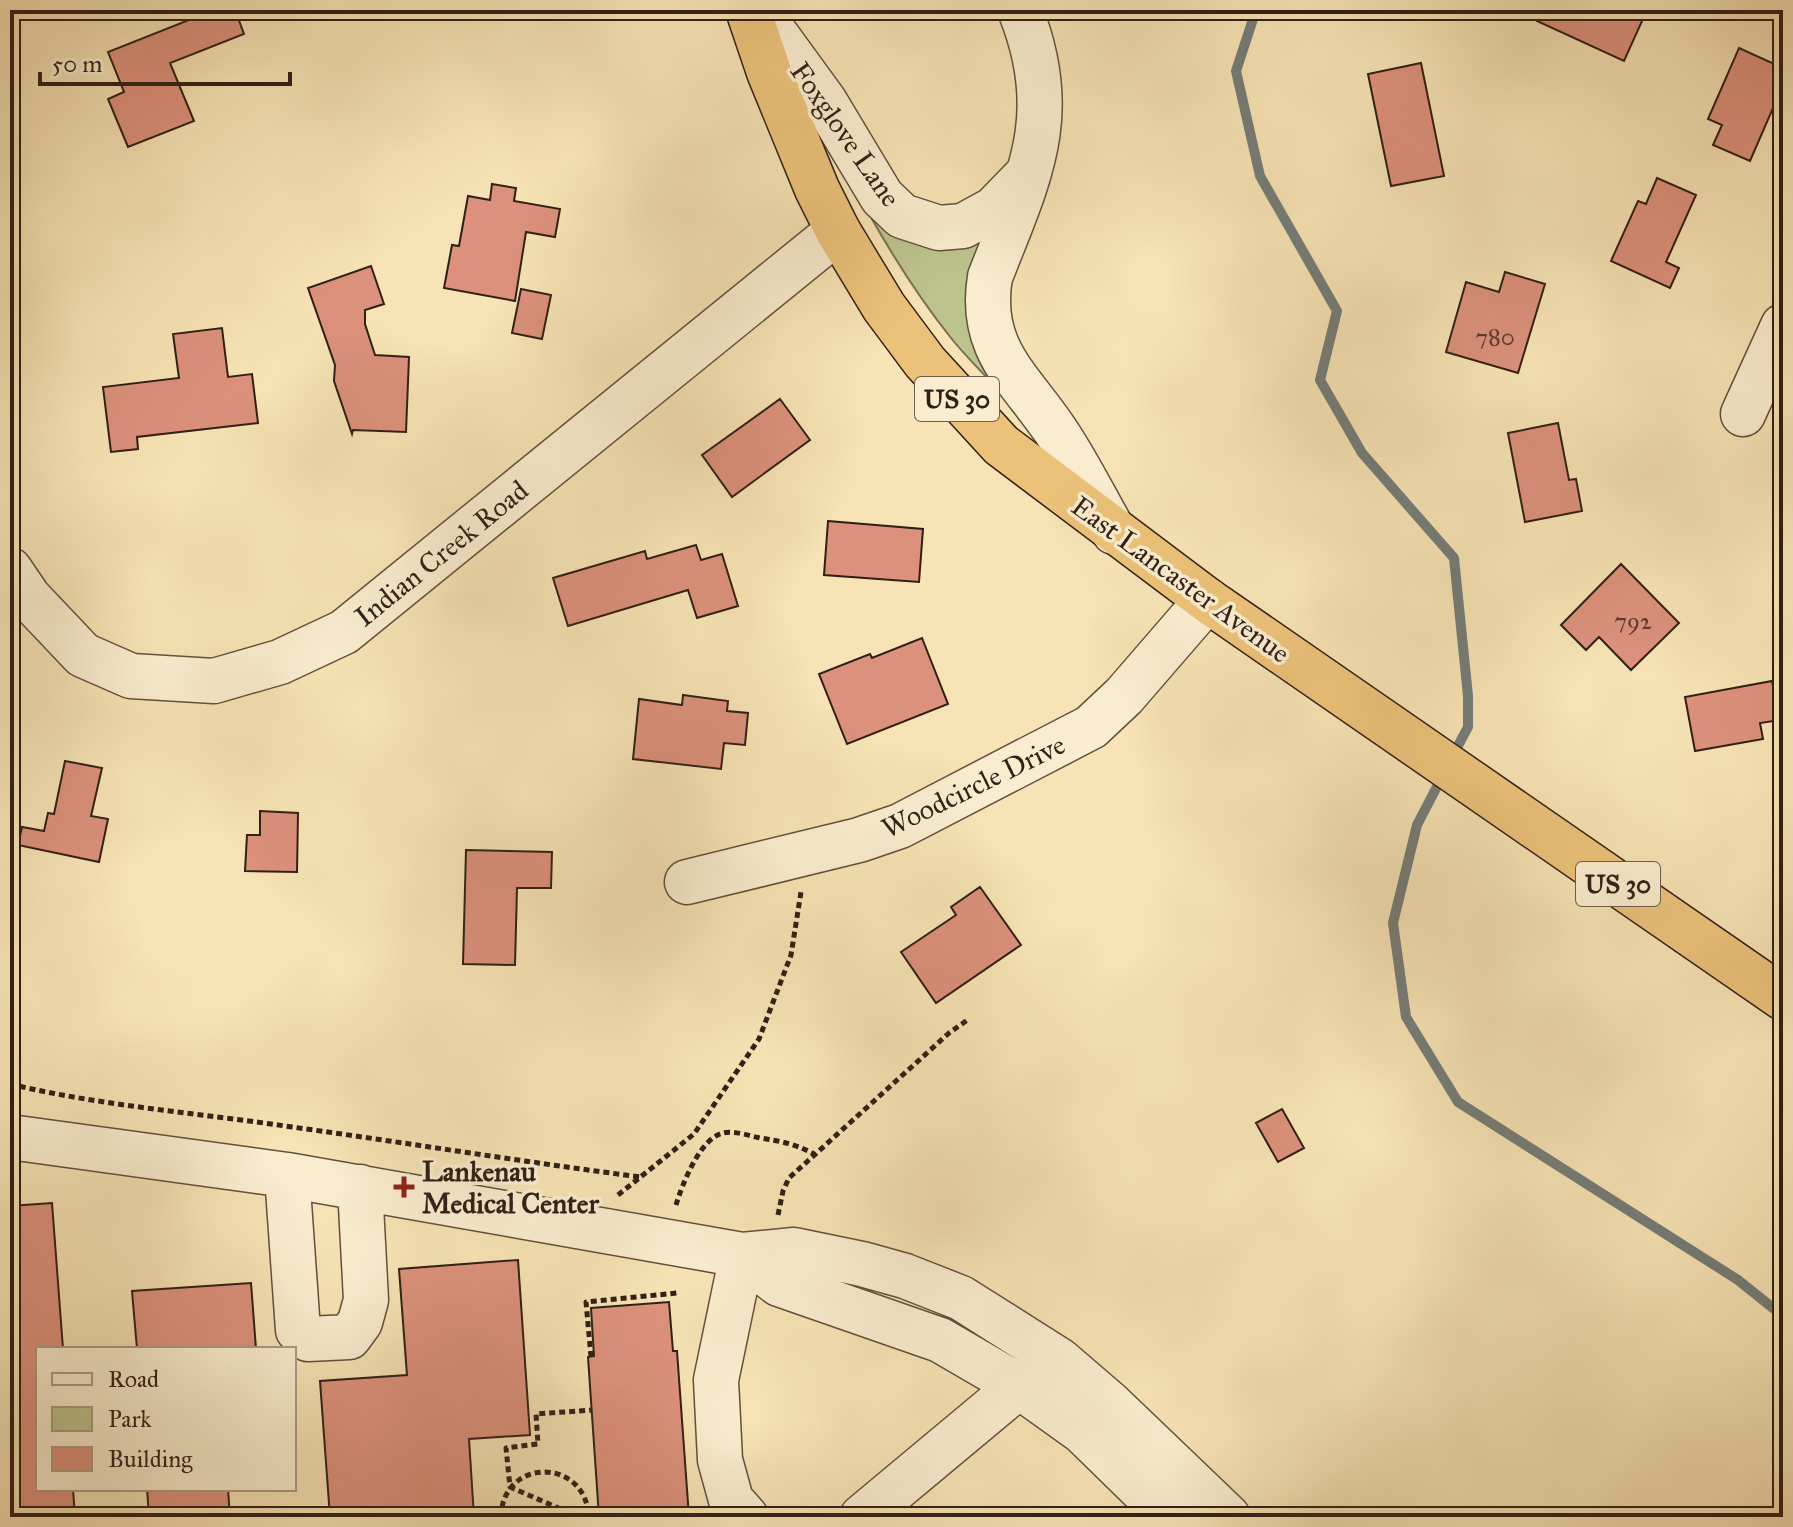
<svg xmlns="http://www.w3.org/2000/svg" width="1793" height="1527" viewBox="0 0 1793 1527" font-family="'IM FELL Great Primer',serif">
<rect width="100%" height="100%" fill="#f7e3b5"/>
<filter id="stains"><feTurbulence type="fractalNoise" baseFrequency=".0025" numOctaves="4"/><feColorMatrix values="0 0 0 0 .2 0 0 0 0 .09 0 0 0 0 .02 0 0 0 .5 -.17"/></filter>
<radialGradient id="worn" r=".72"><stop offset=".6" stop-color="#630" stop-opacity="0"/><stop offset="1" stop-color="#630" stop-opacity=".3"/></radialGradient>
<!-- green -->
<path fill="#bdc38d" stroke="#777152" stroke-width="2" d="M843,165L870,205L993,223L1005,397C987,377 967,358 951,338C908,284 874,226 843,165Z"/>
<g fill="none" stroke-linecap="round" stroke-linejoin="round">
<!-- stream -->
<path stroke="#747d78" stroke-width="10" d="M1256,10L1236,71L1260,176L1337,311L1320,380L1362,453L1454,558L1468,696V727L1452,757
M1443,775L1417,825L1393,923L1406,1017L1458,1102L1738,1280L1783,1316"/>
</g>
<!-- building -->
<path fill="#dc917c" stroke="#311f17" stroke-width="2" d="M214,10H235L244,34L170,63L194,121L128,147L108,99L124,92L108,52Z
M1542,10H1647L1624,61L1537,21Z
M1739,48L1783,68V85L1750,161L1713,145L1722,125L1708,119Z
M1421,63L1444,176L1391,186L1368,74Z
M1657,178L1696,195L1666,262L1679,268L1670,288L1611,261L1638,201L1646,204Z
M492,184L516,188L514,201L560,209L555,237L526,232L515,301L444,288L452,245L459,246L468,196L490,200Z
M371,266L384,304L365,310V324L375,355L409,357L406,432L353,430L352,434L334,381L335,365L308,288Z
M1505,272L1545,284L1518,373L1446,352L1466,282L1499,292Z
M521,289L551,295L542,339L512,333Z
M222,328L228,377L252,374L258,423L137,437L138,449L111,452L103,387L179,378L173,334Z
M780,399L810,440L732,497L702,455Z
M1558,423L1569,480L1576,479L1582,511L1525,522L1508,433Z
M828,521L923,529L919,582L824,575Z
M696,545L701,560L722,554L738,606L697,618L688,590L568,626L553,578L645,551L647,559Z
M1621,564L1679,623L1631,670L1599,637L1586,650L1561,625Z
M922,638L948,704L847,744L819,674L870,654L872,658Z
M1772,681L1780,720L1760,723L1763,739L1695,751L1685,697Z
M683,695L728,701L727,711L748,713L745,745L724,743L721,769L633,759L639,699L682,705Z
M65,761L102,768L91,816L108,819L99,862L18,845L22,827L44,831L48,813L54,814Z
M260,811L298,813L297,872L245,871L247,835H260Z
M466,850L552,852L551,888H517L515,965L463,964Z
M980,887L1021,945L936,1003L901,952L956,915L951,907Z
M1282,1109L1304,1148L1278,1162L1256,1123Z
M52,1203L63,1349H38V1489H73L75,1517H10V1206Z
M518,1260L530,1435L469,1439L474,1517H330L320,1381L407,1375L399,1269Z
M251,1283L256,1349H137L132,1291Z
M669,1302L673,1351H677L689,1517H599L588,1357L594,1356L591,1308Z
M147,1489H228L230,1517H149Z"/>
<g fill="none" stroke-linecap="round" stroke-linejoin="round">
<!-- minor casing -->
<g stroke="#62503e" stroke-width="47">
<path id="minor" d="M758,10L825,102L882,197L902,216L939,228L963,226L994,209L1025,177
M1020,10C1063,116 1028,179 990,277C978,349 1020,378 1055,430C1077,462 1095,499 1114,532
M1743,414L1783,326
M10,570L29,598L83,655L131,676L214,681L280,662L344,632L838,231
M687,882L859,840L900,826L1091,727L1124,696L1207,600
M10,1137L287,1175L742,1255L794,1250L862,1264L905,1276L961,1298L1059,1360L1109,1403L1228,1517
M287,1175L298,1330L308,1339L349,1337L360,1322L366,1300L360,1187
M742,1255L779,1284L940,1340L1019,1386L1083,1432L1170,1517
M742,1255L716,1380L720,1460L731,1500L746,1517
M862,1517L1019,1386L1040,1372"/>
</g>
<!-- highway casing -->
<g stroke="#311f17" stroke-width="47">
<path id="highway" d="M748,10L769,72L817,189L838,231L884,307L925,362L1001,445L1207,600L1783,998"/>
</g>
<!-- path -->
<path stroke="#311f17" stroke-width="5" stroke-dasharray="6 4" stroke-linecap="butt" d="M10,1084C102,1106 198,1113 292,1127C408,1143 524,1162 641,1177
M618,1195L694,1134L759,1039L791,955L801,892
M676,1205C682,1185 700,1138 723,1133C733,1130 750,1136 760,1138C780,1141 796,1144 814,1154
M778,1215L783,1191L789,1178L949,1033L969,1019
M591,1357L586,1302L677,1293
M501,1517C502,1458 585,1456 589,1517
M579,1517L510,1487L506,1448L538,1444L536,1414L592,1410"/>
<!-- minor -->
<use href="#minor" stroke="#faedcf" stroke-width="44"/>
<!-- highway -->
<use href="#highway" stroke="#ecc27a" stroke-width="44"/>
</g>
<!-- markers -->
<path fill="#8f2418" stroke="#faedcf" stroke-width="3" d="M400 1175h8v8h8v8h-8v8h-8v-8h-8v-8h8z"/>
<g text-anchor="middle" stroke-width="7" stroke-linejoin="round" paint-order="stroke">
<!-- number labels -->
<g font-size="24" fill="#5c3c30">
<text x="1495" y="345">780</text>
<text x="1633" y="629">792</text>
</g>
<!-- shield labels -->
<g fill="#faedcf" stroke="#6d5d4e" stroke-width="2">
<rect x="915" y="377" width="84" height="44" rx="6"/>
<rect x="1576" y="862" width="84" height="44" rx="6"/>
</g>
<g font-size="26" font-weight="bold" fill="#311f17">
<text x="957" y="408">US 30</text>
<text x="1618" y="893">US 30</text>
</g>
<!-- street labels -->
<g font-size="28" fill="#311f17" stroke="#faedcf">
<text transform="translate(846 134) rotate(55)" y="10">Foxglove Lane</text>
<text transform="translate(441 553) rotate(-39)" y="10">Indian Creek Road</text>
<text transform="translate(1181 579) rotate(36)" y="10">East Lancaster Avenue</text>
<text transform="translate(973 786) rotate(-26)" y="10">Woodcircle Drive</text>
</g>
<!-- poi labels -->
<g font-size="28" font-weight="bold" fill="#311f17" stroke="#faedcf" text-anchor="start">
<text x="422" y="1181">Lankenau<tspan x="422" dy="32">Medical Center</tspan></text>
</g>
</g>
<!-- margin -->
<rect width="1793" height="1527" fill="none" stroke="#f7e3b5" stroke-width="40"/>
<rect x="12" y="12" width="1769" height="1503" fill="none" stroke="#311f17" stroke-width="4"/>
<rect x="20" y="20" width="1753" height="1487" fill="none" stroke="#311f17" stroke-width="2"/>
<!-- legend -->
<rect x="36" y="1347" width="260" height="144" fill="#faedcf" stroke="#aa9b85" stroke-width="2"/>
<rect x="52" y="1373" width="40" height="12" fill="#faedcf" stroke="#aa9b85" stroke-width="2"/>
<text x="108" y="1387" font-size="24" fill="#311f17">Road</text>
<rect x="52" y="1407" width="40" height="24" fill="#bdc38d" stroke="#aa9b85" stroke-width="2"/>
<text x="108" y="1427" font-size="24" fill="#311f17">Park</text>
<rect x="52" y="1447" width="40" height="24" fill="#dc917c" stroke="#aa9b85" stroke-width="2"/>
<text x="108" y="1467" font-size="24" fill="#311f17">Building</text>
<!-- scale -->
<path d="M40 72v12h250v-12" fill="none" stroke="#311f17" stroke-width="4"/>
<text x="52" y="72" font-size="24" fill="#311f17" stroke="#faedcf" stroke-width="6" paint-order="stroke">50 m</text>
<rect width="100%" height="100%" filter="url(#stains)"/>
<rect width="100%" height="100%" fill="url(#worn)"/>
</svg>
